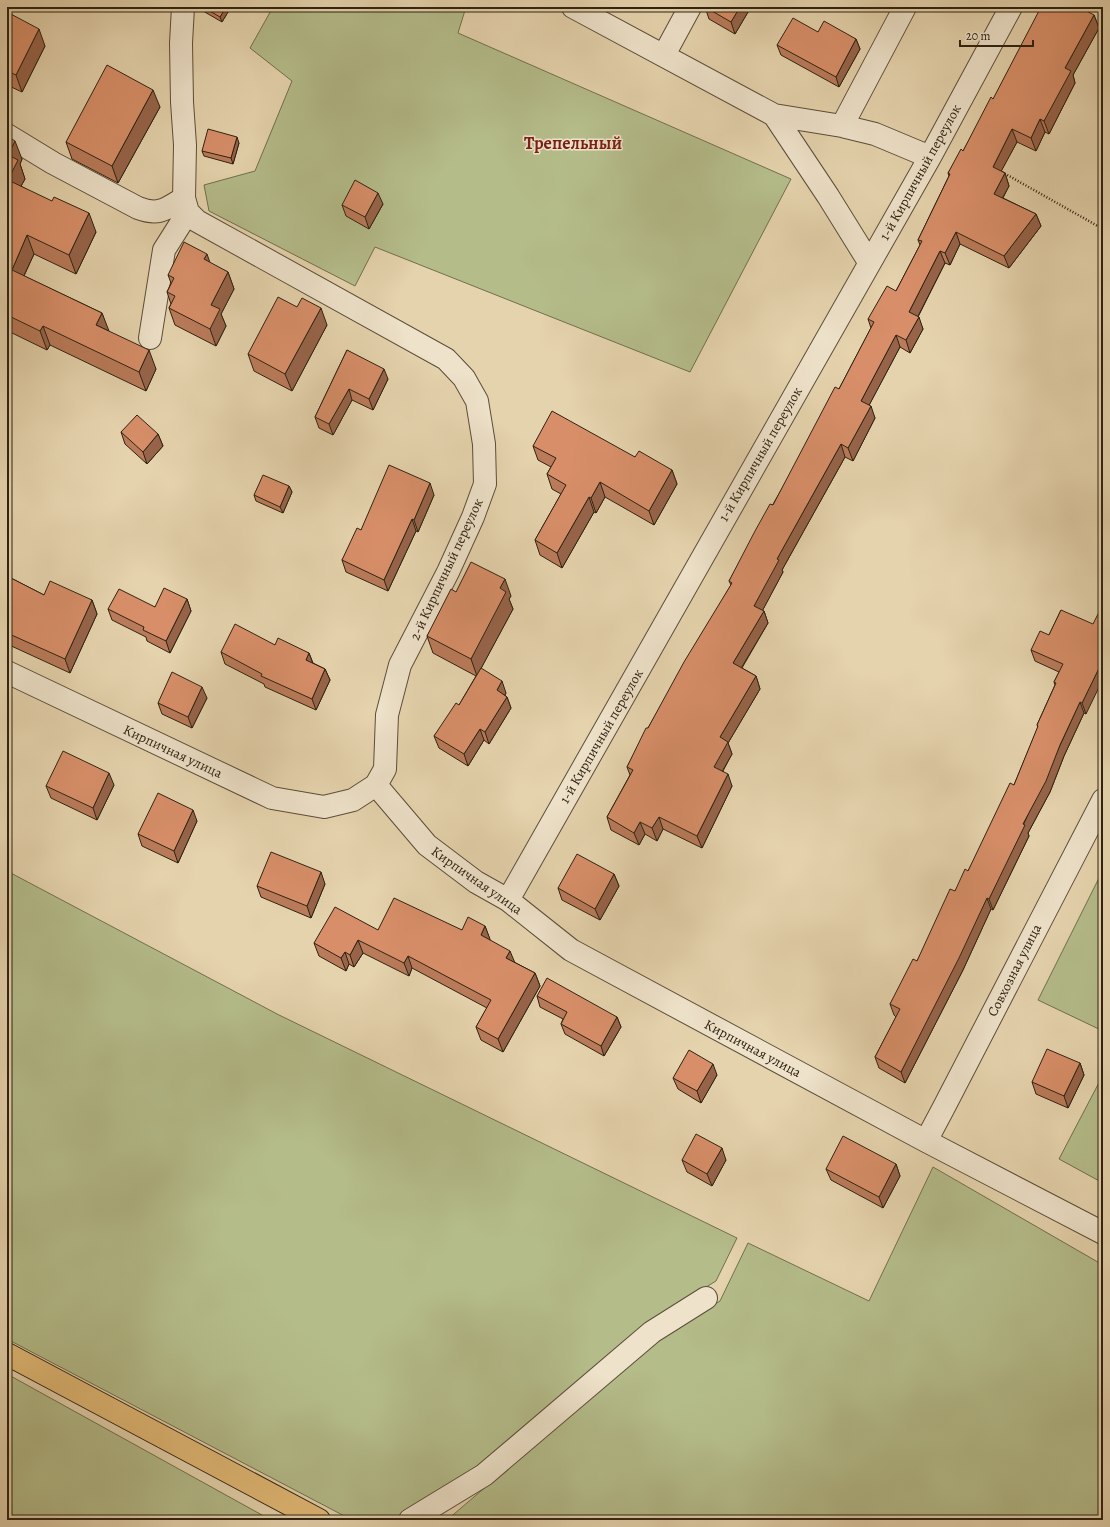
<svg xmlns="http://www.w3.org/2000/svg" width="1110" height="1527" viewBox="0 0 1110 1527" font-family="Alegreya,serif">
<rect width="100%" height="100%" fill="#e5d3ad"/>
<filter id="stains"><feTurbulence type="fractalNoise" baseFrequency=".005" numOctaves="4"/><feColorMatrix values="0 0 0 0 .2 0 0 0 0 .09 0 0 0 0 .02 0 0 0 .5 -.17"/></filter>
<radialGradient id="worn" r=".72"><stop offset=".6" stop-color="#630" stop-opacity="0"/><stop offset="1" stop-color="#630" stop-opacity=".3"/></radialGradient>
<!-- green -->
<path fill="#b4bc8a" stroke="#716f4e" d="M273,7H466L458,33L791,179L690,372L375,247L355,286L209,211L204,185L255,171L292,81L250,48Z
M1103,870V1031L1038,1000Z
M7,871L279,1015L737,1238L716,1281L690,1297L567,1391L412,1520H352L7,1339Z
M1103,1075V1183L1059,1159Z
M933,1167L1103,1265V1520H447L661,1337L720,1301L748,1243L869,1301Z
M7,1374L271,1520H7Z"/>
<g fill="none" stroke-linecap="round" stroke-linejoin="round">
<!-- minor casing -->
<g stroke="#5c4e39" stroke-width="24">
<path id="minor" d="M183,7L181,43L182,102L185,145L184,198L188,212L197,221L446,359L464,378L477,401L484,444L485,484L473,517L448,572L400,665L387,715L385,769L376,785
M573,7L774,115L842,126L875,134L930,157
M664,55L690,7
M774,115L828,196L869,262
M842,126L905,7
M7,135L53,163L138,208C159,216 166,209 184,198
M150,338L164,250L188,212
M7,672L272,798L324,807L353,800L376,785L427,845L476,882L508,900L571,950L926,1141L1103,1233
M508,900L930,157L1011,7
M926,1141L943,1109L1103,800
M410,1520L484,1475L652,1332L706,1298"/>
</g>
<!-- major casing -->
<g stroke="#2e2212" stroke-width="24">
<path id="major" d="M7,1354L319,1520"/>
</g>
<!-- path -->
<path stroke="#2e2212" stroke-width="2.5" stroke-dasharray="1 2" stroke-linecap="butt" d="M1002,172L1103,229"/>
<!-- minor -->
<use href="#minor" stroke="#eee2ca" stroke-width="22"/>
<!-- major -->
<use href="#major" stroke="#e2ba76" stroke-width="22"/>
</g>
<!-- wall -->
<path fill="#ba7b5a" stroke="#2e2212" d="M201,7H231L222,22L203,11Z
M705,7H751L735,34L709,19Z
M7,12L45,46L22,92L7,85Z
M1094,15L1099,28L1073,75L1075,83L1049,134L1045,132L1036,151L1017,142L1001,171L1005,173L1009,186L1003,198L1036,214L1041,226L1009,268L960,244L950,265L945,263L918,317L923,329L910,353L900,347L869,405L875,418L853,461L845,457L782,570L783,572L762,611H764L768,623L742,668L756,676L760,689L728,743L732,754L723,771L732,786L702,848L663,829L657,841L645,834L639,845L611,830L607,817L630,775L627,767L648,728L731,585L729,581L839,389L871,328L868,319L896,291L920,245L918,240L949,176L948,173L963,151L993,99Z
M818,32L856,39L860,49L839,87L781,55L777,45Z
M160,107L118,183L72,159L66,142Z
M7,136L22,159L20,164L25,179L21,186L96,232L76,274L34,254L24,276L102,313L108,331L156,369L146,391L50,345L47,350L10,332L9,335L7,334Z
M239,143L233,164L204,156L202,151Z
M383,204L369,229L346,216L342,205Z
M210,263L228,272L234,289L221,314L226,326L216,346L175,325L169,308L171,304L167,292L171,283L168,275Z
M327,325L292,391L254,371L248,354Z
M347,350L388,379L373,410L352,400L333,435L319,428L315,417Z
M121,432L158,434L163,446L147,464L125,444Z
M533,446L635,457L672,470L677,484L654,525L605,497L596,513L594,512L562,568L540,555L535,540L561,494L552,489L547,474L551,467L538,460Z
M289,486L292,492L283,513L256,501L254,495Z
M434,495L418,532L416,531L388,591L346,572L342,560L361,530Z
M7,576L44,595L92,600L97,614L70,673L7,644Z
M456,592L511,596L509,599L513,609L480,670L506,693L505,695L507,697L511,708L489,744L484,740L468,766L439,748L434,736L459,705L476,676L433,653L427,636Z
M187,599L191,611L170,653L147,641L146,637L112,620L108,609L155,607Z
M1061,610L1086,714L1084,713L1064,756L1050,792L1028,833L1029,836L993,910L991,909L963,970L905,1083L879,1068L875,1057L896,1017L894,1015L890,1004L917,961L955,891L968,871L1014,785L1038,727L1037,725L1055,685L1054,682L1059,672L1035,661L1031,650L1049,635Z
M275,645L309,653L313,663L325,669L330,680L316,710L265,687L264,684L225,664L221,652Z
M207,698L192,728L162,714L158,703Z
M114,785L97,820L51,798L46,786Z
M197,821L178,863L142,846L138,834Z
M614,874L619,886L600,920L562,900L558,888Z
M325,884L311,918L261,897L257,886Z
M485,926L490,940L514,962L535,973L540,986L503,1052L481,1040L476,1027L487,1008L412,968L409,976L363,953L354,967L349,964L346,971L319,956L314,943L462,930Z
M537,996L617,1017L621,1027L604,1056L565,1034L561,1024L563,1019L540,1007Z
M1080,1063L1084,1075L1068,1108L1036,1094L1032,1082Z
M717,1075L701,1103L678,1089L673,1078Z
M682,1160H726L712,1186L687,1172Z
M896,1164L900,1176L883,1208L831,1180L826,1169Z"/>
<!-- shaded-wall -->
<path fill="#97644a" stroke="#2e2212" d="M226,7H231L222,22L220,17Z
M740,7H751L735,34L731,22Z
M1094,15L1099,28L1073,75L1075,83L1049,134L1044,121L1065,68Z
M39,29L45,46L22,92L16,75Z
M856,39L860,49L839,87L836,77Z
M153,90L160,107L118,183L112,166Z
M1040,119L1045,132L1036,151L1031,138Z
M1012,129L1017,142L997,179L993,167Z
M237,137L239,143L233,164L231,158Z
M15,141L22,159L20,164L25,179L14,199L8,180V155Z
M1005,173L1009,186L998,206L994,194Z
M378,193L383,204L369,229L365,217Z
M89,213L96,232L76,274L69,255Z
M1036,214L1041,226L1009,268L1004,256Z
M956,232L960,244L950,265L945,253Z
M27,235L34,254L18,288L12,270Z
M940,251L945,263L914,324L909,312Z
M207,254L213,271L204,259Z
M228,272L234,289L221,314L226,326L216,346L210,329L211,305Z
M321,308L327,325L292,391L285,374Z
M102,313L109,331L96,325Z
M919,317L923,329L910,353L906,340Z
M7,324L10,332L9,335L7,330Z
M43,326L50,345L47,350L40,331Z
M896,335L900,347L865,413L861,401Z
M149,350L156,369L146,391L139,372Z
M384,369L388,379L373,410L369,399Z
M349,389L352,400L333,435L329,424Z
M871,406L875,418L853,461L848,448Z
M158,434L163,446L147,464L143,452Z
M841,444L845,457L782,570L783,572L758,619L754,606L777,559Z
M672,470L677,484L654,525L649,511Z
M600,482L605,497L596,513L591,498Z
M430,483L434,495L418,532L414,520Z
M289,486L292,492L283,513L280,507Z
M589,497L594,512L562,568L557,553Z
M412,519L416,531L388,591L384,580Z
M505,579L511,596L509,599L513,609L477,676L471,659L500,588Z
M187,599L191,611L170,653L166,641Z
M92,600L97,614L70,673L65,659Z
M764,611L768,623L737,675L733,663Z
M309,653L313,664L306,660Z
M1103,660V679L1086,714L1082,703Z
M325,669L330,680L316,710L312,699Z
M756,676L760,689L728,743L732,754L718,779L714,767L720,737Z
M502,681L506,693L501,701L497,690Z
M202,687L207,698L192,728L188,717Z
M507,697L511,708L489,744L485,732Z
M1080,702L1084,713L1064,756L1050,792L1028,833L1029,836L993,910L989,899Z
M480,729L484,740L468,766L464,754Z
M109,773L114,785L97,820L93,808Z
M728,774L732,786L702,848L697,836Z
M193,810L197,821L178,863L174,851Z
M659,817L663,829L657,841L652,828Z
M640,822L645,834L639,845L634,833Z
M321,872L325,884L311,918L307,906Z
M614,874L619,886L600,920L595,909Z
M987,898L991,909L963,970L905,1083L901,1072Z
M485,926L490,939L485,948L481,935Z
M358,940L363,953L354,967L350,955Z
M510,951L515,963L506,958Z
M345,952L349,964L346,971L341,958Z
M408,956L412,968L409,976L404,963Z
M535,973L540,986L503,1052L498,1039Z
M617,1017L621,1027L604,1056L601,1046Z
M1080,1063L1084,1075L1068,1108L1064,1096Z
M713,1064L717,1075L701,1103L697,1091Z
M722,1148L726,1160L712,1186L707,1174Z
M896,1164L900,1176L883,1208L879,1197Z"/>
<!-- building -->
<path fill="#d88f69" stroke="#2e2212" d="M203,7H226L220,17Z
M705,7H740L731,22Z
M1041,7H1079L1094,15L1065,68L1071,71L1044,121L1040,119L1031,138L1012,129L993,167L1005,173L994,194L1036,214L1004,256L956,232L945,253L940,251L909,312L919,317L906,340L896,335L861,401L871,406L848,448L841,444L777,559L779,560L754,606L764,611L733,663L756,676L720,737L728,742L714,767L728,774L697,836L659,817L652,828L640,822L634,833L607,817L633,770L627,767L646,728H648L684,662L732,583L729,581L755,531L770,504L773,505L835,387L839,389L874,322L868,319L887,286L896,291L922,241L918,240L950,174L948,173L961,149L963,151L991,97L993,99Z
M7,12L39,29L16,75L7,71Z
M793,18L818,32L824,21L856,39L836,77L777,45Z
M107,65L153,90L112,166L66,142Z
M208,129L237,137L231,158L202,151Z
M7,136L15,141L8,155L18,160L8,180L52,201L54,197L89,213L69,255L27,235L12,270L102,313L96,325L149,350L139,372L43,326L40,331L7,315Z
M355,180L378,193L365,217L342,205Z
M184,242L207,254L204,259L228,272L211,305L220,309L210,329L169,308L175,296L167,292L174,278L168,275Z
M278,297L297,307L302,298L321,308L285,374L248,354Z
M347,350L384,369L369,399L349,389L329,424L315,417Z
M552,411L635,457L639,451L672,470L649,511L600,482L591,498L589,497L557,553L535,540L566,485L547,474L556,458L533,446Z
M137,415L158,434L143,452L121,432Z
M389,465L430,483L414,520L412,519L384,580L342,560L357,528L361,530Z
M263,475L289,486L280,507L254,495Z
M471,562L505,579L500,588L506,592L471,659L427,636L451,589L456,592Z
M7,576L44,595L50,581L92,600L65,659L7,633Z
M164,588L187,599L166,641L143,630L144,627L108,609L119,589L155,607Z
M1103,604V660L1082,703L1080,702L1060,745L1046,781L1023,824L1025,825L989,899L987,898L959,958L901,1072L875,1057L900,1009L890,1004L913,959L917,961L950,889L955,891L965,869L968,871L1010,783L1014,785L1038,726L1037,725L1056,683L1054,682L1063,664L1031,650L1040,631L1049,635L1061,610L1093,624Z
M235,624L275,645L278,638L309,653L306,660L325,669L312,699L261,676L262,674L221,652Z
M481,668L502,681L497,690L507,697L485,732L480,729L464,754L434,736L456,703L459,705Z
M172,672L202,687L188,717L158,703Z
M63,751L109,773L93,808L46,786Z
M158,793L193,810L174,851L138,834Z
M271,852L321,872L307,906L257,886Z
M577,854L614,874L595,909L558,888Z
M394,898L462,930L468,917L485,926L481,935L510,951L506,958L535,973L498,1039L476,1027L491,1000L408,956L404,963L358,940L350,955L345,952L341,958L314,943L335,907L378,930Z
M547,978L617,1017L601,1046L561,1024L567,1012L537,996Z
M1047,1049L1080,1063L1064,1096L1032,1082Z
M689,1050L713,1064L697,1091L673,1078Z
M696,1134L722,1148L707,1174L682,1160Z
M843,1136L896,1164L879,1197L826,1169Z"/>
<g text-anchor="middle" stroke-width="3" stroke-linejoin="round" paint-order="stroke">
<!-- street labels -->
<g font-size="14" fill="#2e2212" stroke="#eee2ca">
<text transform="translate(920 172) rotate(-61)" y="5">1-й Кирпичный переулок</text>
<text transform="translate(760 454) rotate(-60)" y="5">1-й Кирпичный переулок</text>
<text transform="translate(446 569) rotate(-65)" y="5">2-й Кирпичный переулок</text>
<text transform="translate(601 736) rotate(-60)" y="5">1-й Кирпичный переулок</text>
<text transform="translate(173 751) rotate(25)" y="5">Кирпичная улица</text>
<text transform="translate(477 880) rotate(35)" y="5">Кирпичная улица</text>
<text transform="translate(1014 970) rotate(-63)" y="5">Совхозная улица</text>
<text transform="translate(753 1048) rotate(28)" y="5">Кирпичная улица</text>
</g>
<!-- district labels -->
<g font-size="18" font-weight="bold" fill="#7a1f14" stroke="#eee2ca">
<text x="573" y="149">Трепельный</text>
</g>
</g>
<!-- margin -->
<rect width="1110" height="1527" fill="none" stroke="#e5d3ad" stroke-width="24"/>
<rect x="8" y="8" width="1094" height="1511" fill="none" stroke="#2e2212" stroke-width="2"/>
<rect x="12" y="12" width="1086" height="1503" fill="none" stroke="#2e2212"/>
<!-- scale -->
<path d="M960 40v6h73v-6" fill="none" stroke="#2e2212" stroke-width="2"/>
<text x="966" y="40" font-size="12" fill="#2e2212" stroke="#eee2ca" stroke-width="3" paint-order="stroke">20 m</text>
<rect width="100%" height="100%" filter="url(#stains)"/>
<rect width="100%" height="100%" fill="url(#worn)"/>
</svg>
